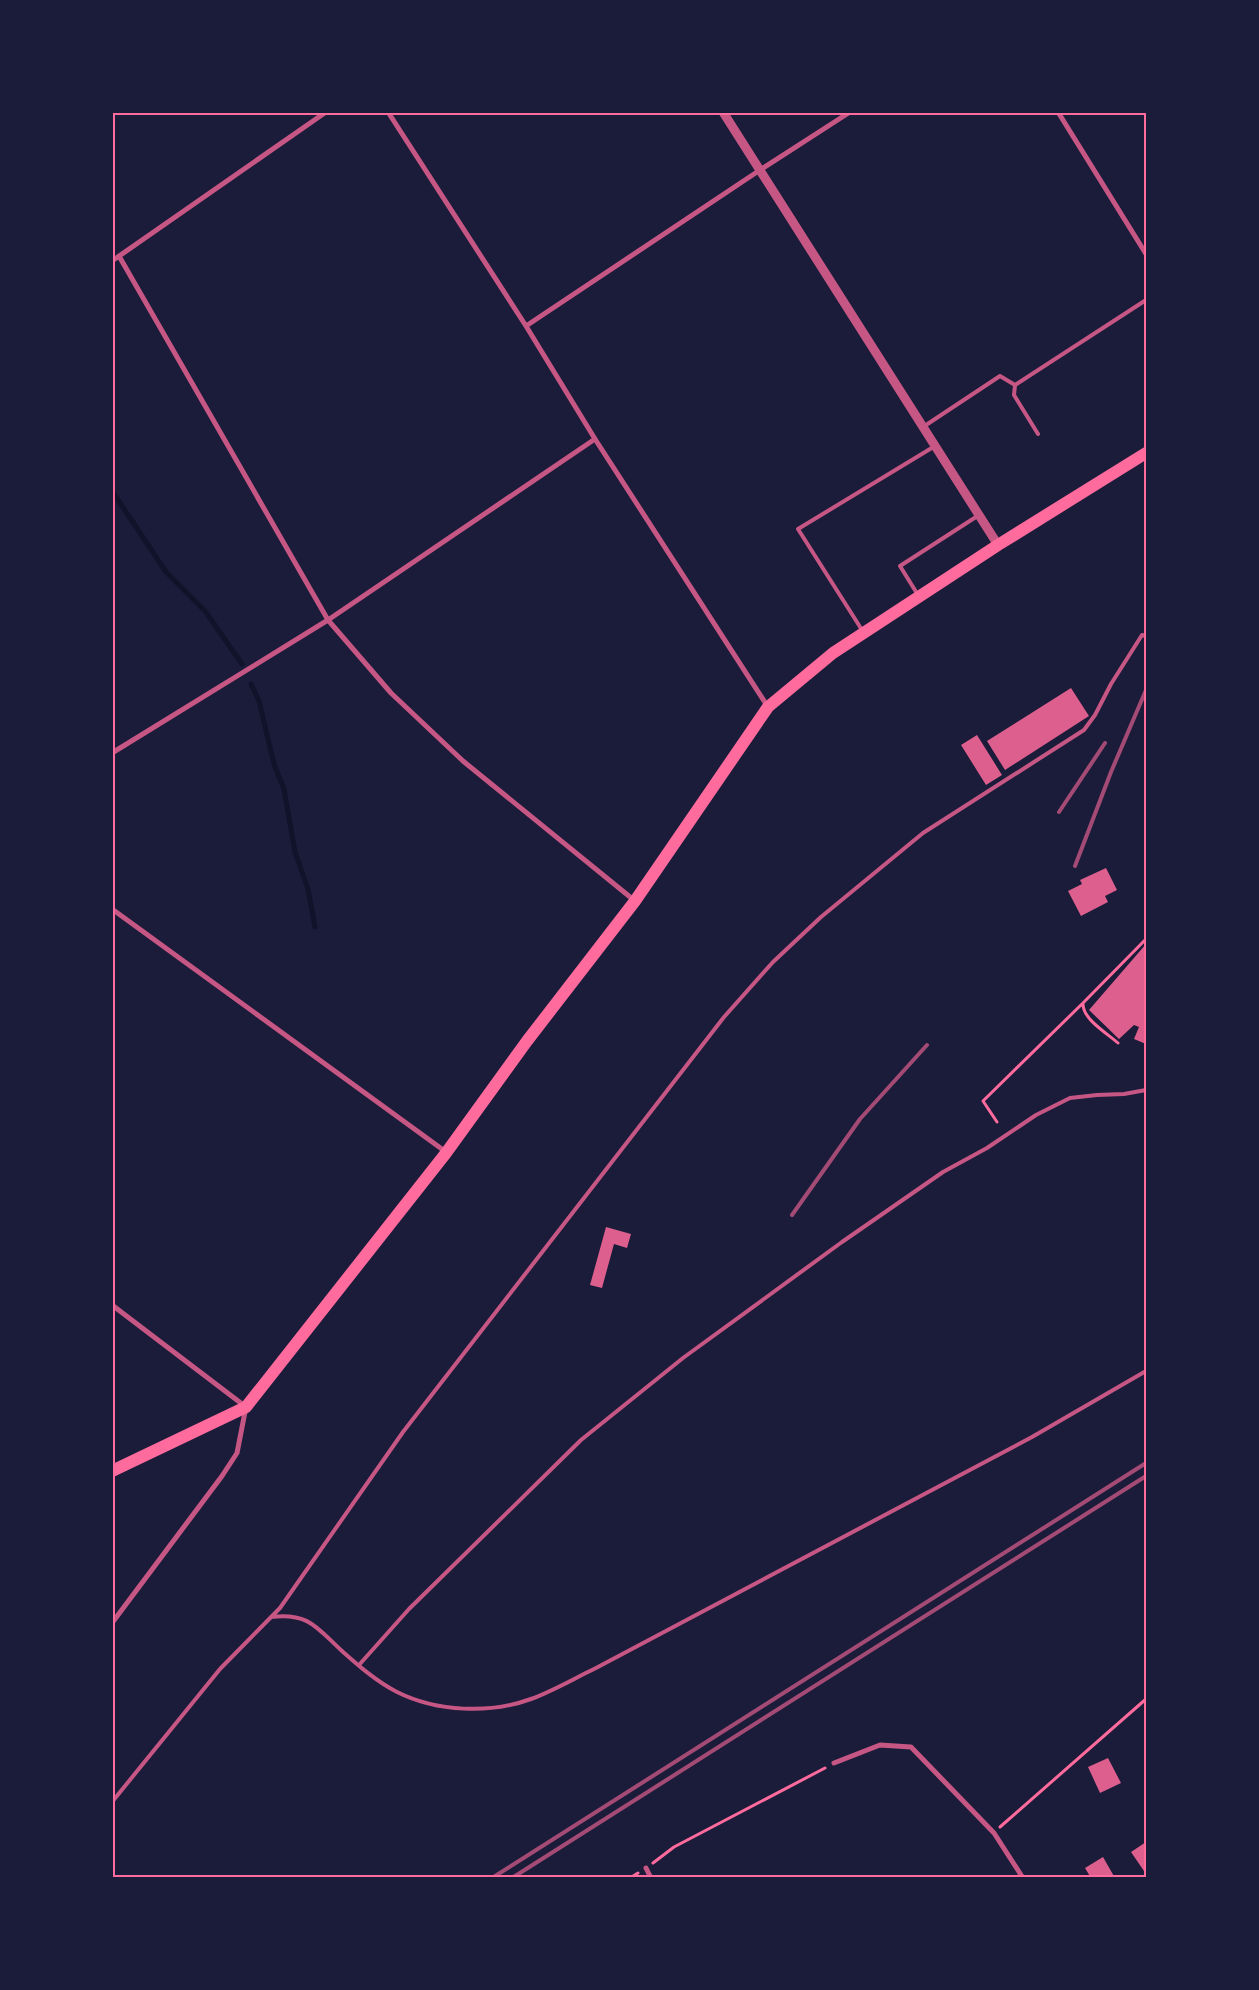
<svg xmlns="http://www.w3.org/2000/svg" width="1259" height="1990" viewBox="0 0 1259 1990" font-family="'Work Sans',sans-serif">
<rect width="100%" height="100%" fill="#1b1b3a"/>
<g fill="none" stroke-linecap="round" stroke-linejoin="round">
<!-- stream -->
<path stroke="#12122b" stroke-width="5" d="M112,491L166,572L205,611L242,664
M251,684L259,701L274,764L284,789L295,852L308,889L315,927"/>
</g>
<!-- building -->
<path fill="#dd5f8e" d="M1071,688L1089,716L1005,770L987,741Z
M977,735L1002,775L986,785L961,745Z
M1106,868L1117,890L1105,896L1108,902L1081,916L1068,891L1082,884L1080,880Z
M1146,944V1044L1134,1039L1139,1027L1134,1025L1119,1039L1089,1010Z
M606,1227L631,1234L627,1248L614,1244L602,1288L590,1285Z
M1108,1758L1121,1783L1100,1793L1088,1767Z
M1146,1842V1874L1131,1852Z
M1103,1857L1115,1878H1091L1085,1868Z"/>
<g fill="none" stroke-linecap="round" stroke-linejoin="round">
<!-- path -->
<path stroke="#ff6b9d" stroke-width="3" d="M1118,1043C1107,1033 1082,1019 1083,1003L1146,939
M997,1122L983,1101L1083,1003
M1000,1827L1146,1699
M653,1863L674,1847L825,1768
M630,1878L638,1873"/>
<!-- service -->
<path stroke="#c65784" stroke-width="4" d="M923,427L1000,376L1015,385
M1038,434L1014,395L1015,385L1146,300
M918,595L900,566L979,515
M862,630L798,529L935,446
M271,1617C308,1612 317,1628 342,1651C359,1666 377,1682 397,1692C437,1712 490,1714 531,1699C553,1691 575,1678 596,1668L1032,1437L1146,1371
M359,1665L409,1609L581,1440L683,1358L842,1242L943,1172L987,1148L1036,1115L1070,1098L1097,1095L1124,1094L1146,1090
M112,1802L220,1669L280,1608L403,1432L724,1017L773,962L821,917L923,833L1084,730L1095,715L1111,684L1142,635L1146,636"/>
<!-- minor -->
<path stroke="#c65784" stroke-width="5" d="M388,112L526,326L595,439L768,707
M1058,112L1146,254
M119,256L328,620L391,693L463,761L635,901
M112,261L326,112
M526,326L760,170L850,112
M112,753L328,620L595,439
M112,909L446,1152
M112,1305L246,1407L237,1453L222,1476L112,1623
M834,1763L880,1745L911,1747L994,1833L1023,1878
M646,1868L651,1878"/>
<!-- tertiary -->
<path stroke="#c65784" stroke-width="9" d="M723,112L998,545"/>
<!-- primary -->
<path stroke="#ff6b9d" stroke-width="12" d="M112,1471L246,1407L446,1153L527,1041L635,901L768,707L833,653L998,545L1146,453"/>
<!-- rail -->
<path stroke="#a44b75" stroke-width="4" d="M1059,812L1105,743
M1075,866L1111,772L1146,690
M792,1215L860,1119L927,1045
M492,1878L1146,1463
M512,1878L1146,1476"/>
</g>
<!-- border -->
<rect width="1259" height="1990" fill="none" stroke="#1b1b3a" stroke-width="228"/>
<rect x="114" y="114" width="1031" height="1762" fill="none" stroke="#ff6b9d" stroke-width="2"/>
</svg>
